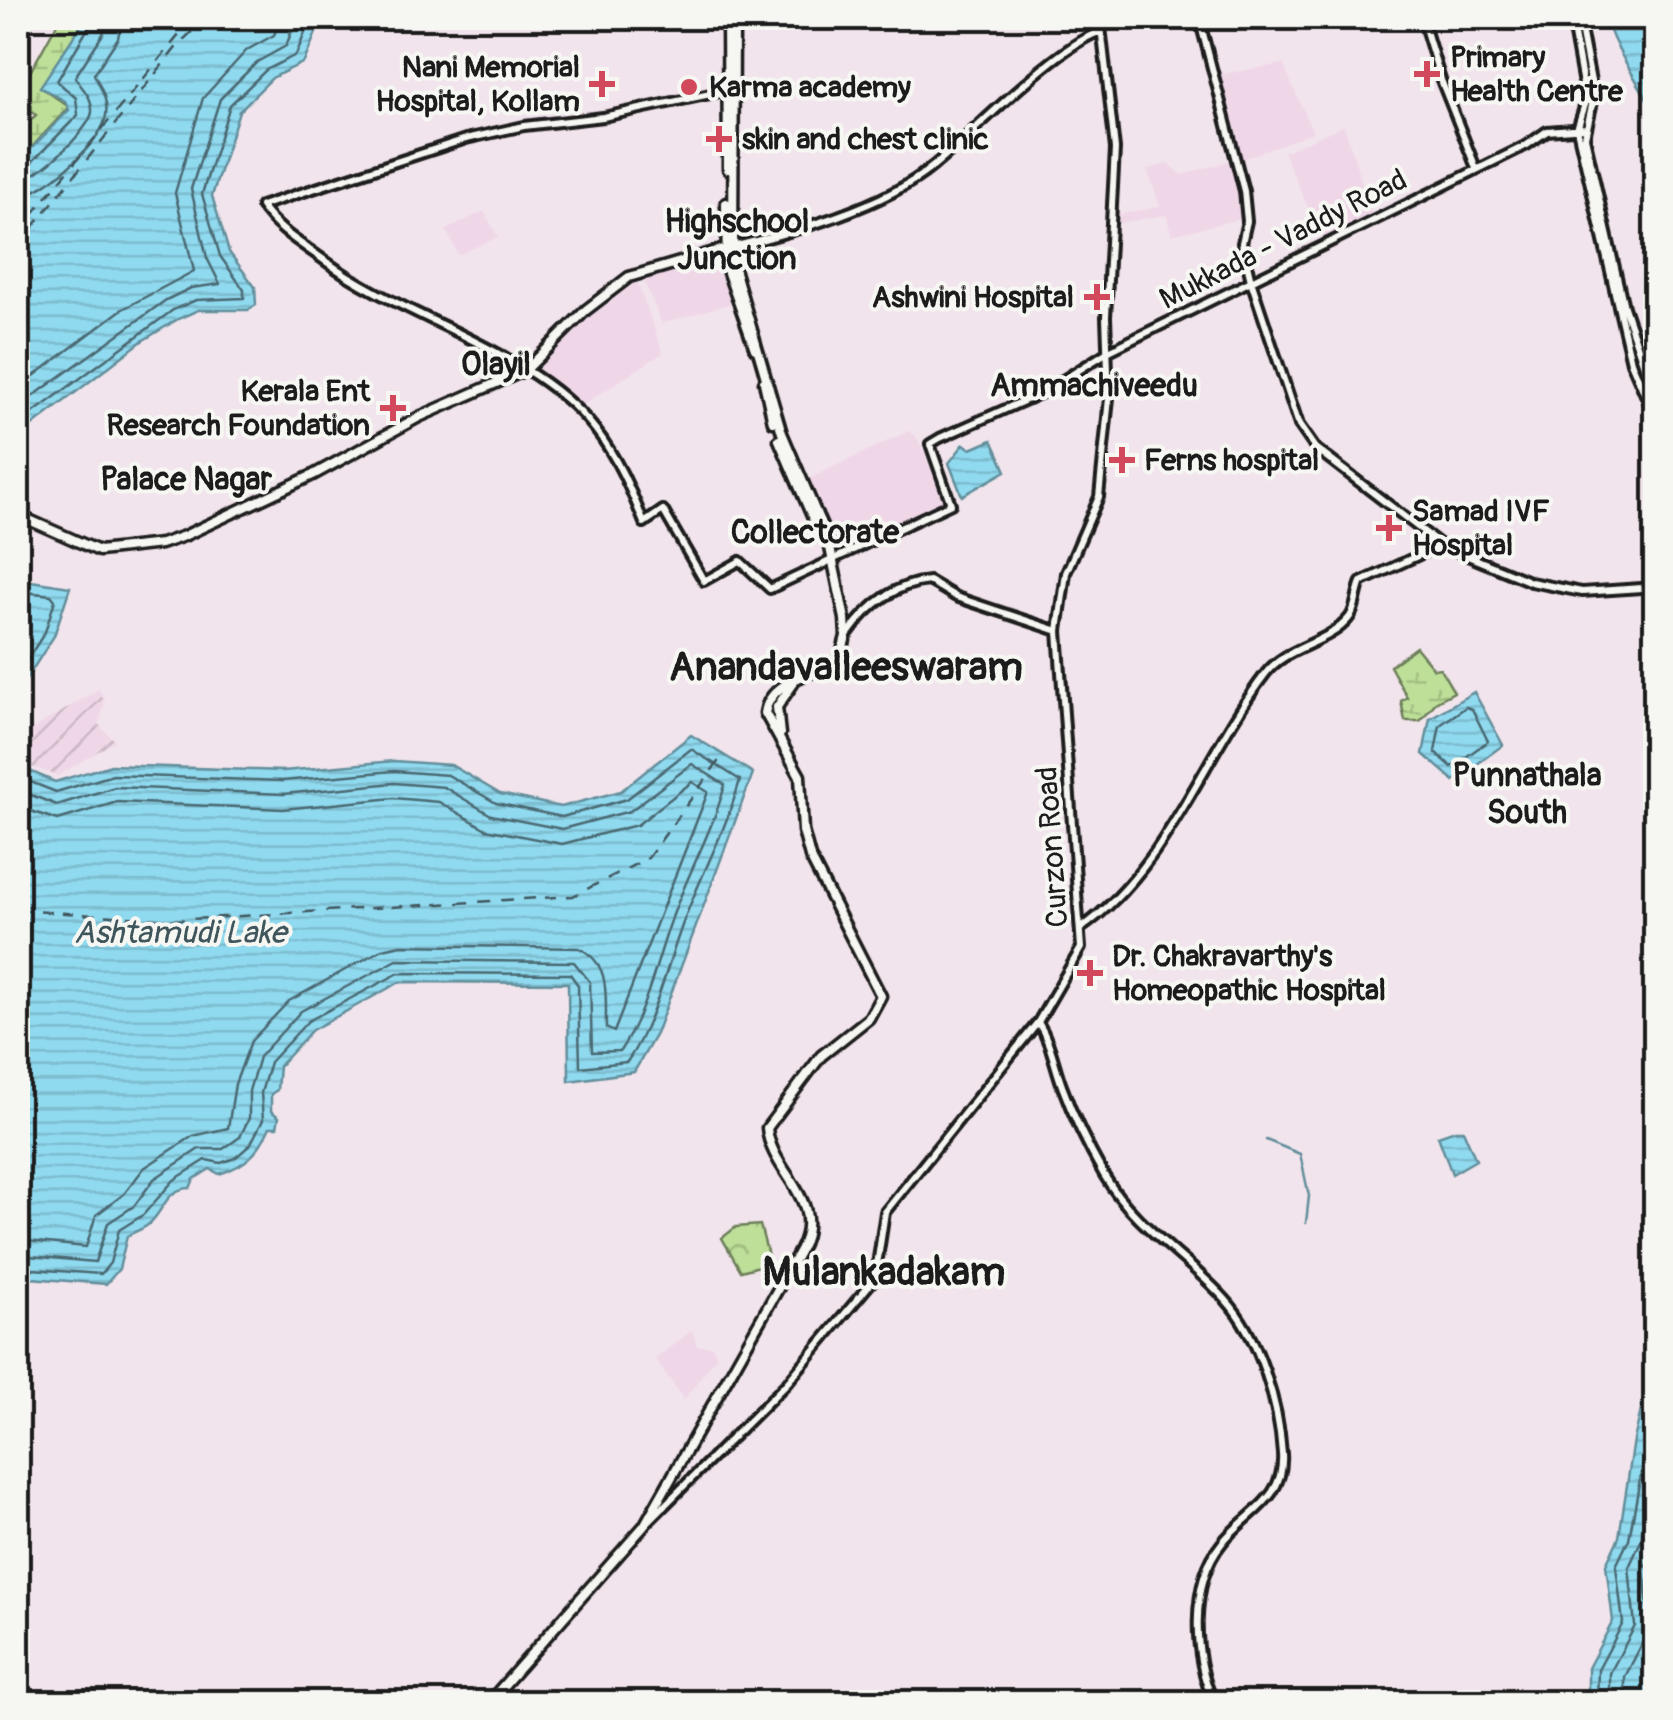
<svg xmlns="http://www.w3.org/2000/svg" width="1673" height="1720" viewBox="0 0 1673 1720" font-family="Pangolin,sans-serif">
<defs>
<pattern id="industrial-furrows" width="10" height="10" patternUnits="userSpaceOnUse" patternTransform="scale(2.5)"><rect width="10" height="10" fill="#efd7e8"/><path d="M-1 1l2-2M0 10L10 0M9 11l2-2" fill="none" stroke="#ccb8c6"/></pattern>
<pattern id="forest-crowns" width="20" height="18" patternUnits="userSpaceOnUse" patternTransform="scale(2.5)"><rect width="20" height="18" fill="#bddf98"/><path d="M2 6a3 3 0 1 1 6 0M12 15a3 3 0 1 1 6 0" fill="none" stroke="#a2bf82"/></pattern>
<pattern id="wetland-marsh" width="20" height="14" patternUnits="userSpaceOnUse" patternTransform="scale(2.5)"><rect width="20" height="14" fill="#bddf98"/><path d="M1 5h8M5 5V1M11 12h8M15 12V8" fill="none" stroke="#a2bf82"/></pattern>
<pattern id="water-rules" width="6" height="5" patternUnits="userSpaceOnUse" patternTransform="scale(2.5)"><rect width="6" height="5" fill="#90daf0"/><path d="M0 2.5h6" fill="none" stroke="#7cbacd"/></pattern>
</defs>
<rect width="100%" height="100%" fill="#f2e4ec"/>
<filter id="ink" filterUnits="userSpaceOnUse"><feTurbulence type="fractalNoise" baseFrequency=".01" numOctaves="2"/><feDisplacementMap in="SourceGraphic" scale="20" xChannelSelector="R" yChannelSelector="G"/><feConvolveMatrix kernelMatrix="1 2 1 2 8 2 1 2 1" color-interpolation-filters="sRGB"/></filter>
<g filter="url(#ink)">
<!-- built -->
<path fill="#efd7e8" d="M1283,64L1313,132L1238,161L1216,75Z
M1344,125L1372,215L1323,240L1283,152Z
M1232,160L1244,218L1172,235L1166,215L1114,224L1113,216L1160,206L1147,170L1169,163L1182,175Z
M484,211L498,237L458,255L446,230Z
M704,259L718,262L731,303L662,324L642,277Z
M636,278L663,353L583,405L529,372L565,334Z
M909,431L916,436L945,496L940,505L837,553L804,481Z
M692,1330L697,1346H712L717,1356L684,1400L655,1359Z"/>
<!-- industrial -->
<path fill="url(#industrial-furrows)" d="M99,689L105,702L99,725L115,741L58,776L18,762V738Z"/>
<!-- forest -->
<path fill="url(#forest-crowns)" stroke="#6c7e5a" stroke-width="2.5" d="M760,1225L770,1263L741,1271L722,1238L736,1227Z"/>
<!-- wetland -->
<path fill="url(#wetland-marsh)" stroke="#6c7e5a" stroke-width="2.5" d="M60,18H86L41,87L69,107L18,162V132L36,115L18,101V94Z
M1416,647L1434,669L1440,668L1454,692L1437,701L1420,721H1405L1401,701L1407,697L1390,666Z"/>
<!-- water -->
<path fill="url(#water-rules)" stroke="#628e9b" stroke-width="2.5" d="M86,18H322L304,62L272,78L239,111L212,196L229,252L255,287L256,305L248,310H198L178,319L142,341L18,437V162L69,110L65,101L40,87Z
M1606,18H1655V115C1641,84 1613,49 1606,18Z
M992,440L1006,471L962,496L949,463L964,444L971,449Z
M18,579L70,587L54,636L18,692Z
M1474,692L1503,745L1454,781L1423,754L1430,718Z
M691,735L753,773L656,1034L634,1072L569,1081L568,983L400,982L312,1030L279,1066L277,1090L271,1094V1111L279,1117L277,1127H270C258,1153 247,1165 219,1174L210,1169L194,1179L190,1188C166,1188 164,1211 149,1224C143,1229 134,1232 127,1236L119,1269L106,1284L18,1277V766L55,782L111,765L283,771L394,761L451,765L500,794L561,807L621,791Z
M1455,1130H1463L1476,1160L1452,1174L1438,1136Z
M1655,1372V1702H1588V1668L1613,1621L1606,1565L1619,1537L1634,1440L1647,1385Z"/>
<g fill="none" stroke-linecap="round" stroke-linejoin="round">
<!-- shore -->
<path stroke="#4a6871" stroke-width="2.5" d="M18,169L28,166L78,115L76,98L57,81L94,18
M18,181C36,180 90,130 92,112C93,96 81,88 75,77L103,34L107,18
M18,196C43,195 99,144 105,120C110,102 101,89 94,74L118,38L122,18
M18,388L121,310L194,271L175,193L203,98L247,50L274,35L281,18
M18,407L166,300L191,288L220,284L207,258L191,189L220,99L257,62L286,46L297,18
M18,424L173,310L196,300L244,298V290L220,256L202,194L230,105L266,70L296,55L311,18
M18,591L51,595L55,600L45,632L18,674
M1466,707L1472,709L1488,741L1452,767L1435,752L1440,725Z
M18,777L56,792L113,775L282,781L394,771L448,775L496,803L562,817L627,799L691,749L740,780C727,826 706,866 688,910C667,961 658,1016 627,1062L580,1067L578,985L570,974L399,973L308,1021L270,1062L261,1093L263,1120L250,1145L235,1158L221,1163L206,1160L174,1180L143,1215L119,1230L110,1263L101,1274L18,1268
M18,790L57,805L115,787L283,794L394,783L444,787L491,815L562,829L630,811L692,764L725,785C713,828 692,866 676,907C657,955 649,1008 620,1051L592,1052L590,982L574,962L397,960L301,1011L259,1057L249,1091V1118L240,1137L223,1149H199L154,1179L134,1206L108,1223L95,1262L18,1255
M18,807L58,820L117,802L283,809L394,798L439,802L486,829L562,844L637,825L692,782L708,792L614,1032L606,1028C605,997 612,964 579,948L401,945L383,949L289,1001L251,1041L235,1084L228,1128L193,1136L144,1168L124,1194L96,1215L86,1247L18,1240
M1597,1702L1598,1670L1623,1623L1616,1566L1629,1539L1656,1392
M1610,1702V1673L1635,1626L1629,1567L1641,1541L1656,1446
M1625,1702V1677L1650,1628L1644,1569L1656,1544"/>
<!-- stream -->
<path stroke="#628e9b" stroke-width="2.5" d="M1266,1140L1300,1154L1309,1196L1306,1223"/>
<!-- ferry -->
<path stroke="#3f555c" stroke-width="2.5" stroke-dasharray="12 10" stroke-linecap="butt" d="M18,232L193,18
M18,246L179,44L206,18
M18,910L175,920L573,896L648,858L723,755"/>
<!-- secondary casing -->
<g stroke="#1c1c1c" stroke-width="14">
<path id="secondary" d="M1199,18L1244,191L1247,221L1242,243L1251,281L1299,425L1315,448L1441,545L1531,582L1582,592L1656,587
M1422,18L1441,80L1476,168
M1571,18L1586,101L1577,129L1631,362L1656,420
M1579,18L1594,97L1585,137L1624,307L1656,401
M729,90L603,117L524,126L466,139L261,206C276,229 302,244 324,260C405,320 533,349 595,429C617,457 631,490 644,523L663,510L704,581L740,561L770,589L951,504L930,444L940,438L1044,392L1109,351L1527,145L1547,131L1585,128
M733,247C793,232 884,207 932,167C973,134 1054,48 1099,32
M847,635C867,607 894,584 929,581L956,597L1058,631
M1080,929C1167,869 1203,755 1266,673C1287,646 1328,644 1349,618C1356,610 1356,593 1361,582L1441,545
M1038,1022C1051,1043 1054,1064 1062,1086C1073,1116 1088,1147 1104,1175C1135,1227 1185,1255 1225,1299C1259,1336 1279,1404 1282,1454C1285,1501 1246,1512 1222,1543C1189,1583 1193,1659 1214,1702
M647,1523L787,1383L875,1278L885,1212L1038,1022L1081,948L1058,631L1066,573L1099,497L1109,398L1106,317L1115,149L1100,18"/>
</g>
<!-- primary casing -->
<g stroke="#1c1c1c" stroke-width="15">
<path id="primary" d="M727,18L728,169
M726,203L727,270L755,349
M764,382L773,422
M779,440L821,537
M18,515L99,551L161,544L184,536L313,475L419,417L526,370L586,310L629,277L731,247
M780,734L777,707L793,684
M489,1702L644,1526L800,1250C827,1199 771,1174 767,1128L821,1056L869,1018L881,996L810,857L803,831L800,776L765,713C770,679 816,675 840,659L846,636L845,619L829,543L782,433L733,265L734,18"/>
</g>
<!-- secondary -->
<use href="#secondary" stroke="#f6f6f2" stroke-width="6"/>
<!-- primary -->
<use href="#primary" stroke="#f6f6f2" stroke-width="8"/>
</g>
</g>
<!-- markers -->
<g fill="#d1495b" stroke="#f6f6f2" stroke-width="4">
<path d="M1422 59h10v10h10v10h-10v10h-10v-10h-10v-10h10z"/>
<path d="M597 69h10v10h10v10h-10v10h-10v-10h-10v-10h10z"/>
<circle cx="689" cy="87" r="10"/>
<path d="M714 124h10v10h10v10h-10v10h-10v-10h-10v-10h10z"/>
<path d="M1092 282h10v10h10v10h-10v10h-10v-10h-10v-10h10z"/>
<path d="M388 393h10v10h10v10h-10v10h-10v-10h-10v-10h10z"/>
<path d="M1117 445h10v10h10v10h-10v10h-10v-10h-10v-10h10z"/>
<path d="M1384 513h10v10h10v10h-10v10h-10v-10h-10v-10h10z"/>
<path d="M1085 958h10v10h10v10h-10v10h-10v-10h-10v-10h10z"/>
</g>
<g text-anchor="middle" stroke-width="8" stroke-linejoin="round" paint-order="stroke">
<!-- poi labels -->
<g font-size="30" font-weight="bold" fill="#1c1c1c" stroke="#f6f6f2" text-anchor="start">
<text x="1450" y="67">Primary<tspan x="1450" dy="34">Health Centre</tspan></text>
<text x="580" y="77" text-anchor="end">Nani Memorial<tspan x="580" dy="34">Hospital, Kollam</tspan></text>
<text x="709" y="97">Karma academy</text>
<text x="742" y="149">skin and chest clinic</text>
<text x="1074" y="307" text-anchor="end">Ashwini Hospital</text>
<text x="370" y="401" text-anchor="end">Kerala Ent<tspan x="370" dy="34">Research Foundation</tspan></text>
<text x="1144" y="470">Ferns hospital</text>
<text x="1412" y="521">Samad IVF<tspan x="1412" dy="34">Hospital</tspan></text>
<text x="1112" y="966">Dr. Chakravarthy's<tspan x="1112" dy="34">Homeopathic Hospital</tspan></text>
</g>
<!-- street labels -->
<g font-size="30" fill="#1c1c1c" stroke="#f6f6f2">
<text transform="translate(1283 239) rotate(-27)" y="10">Mukkada - Vaddy Road</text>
<text transform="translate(1052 847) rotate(-94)" y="10">Curzon Road</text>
</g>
<!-- neighbourhood labels -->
<g font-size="32" font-weight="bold" fill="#1c1c1c" stroke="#f6f6f2">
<text x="737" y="232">Highschool<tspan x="737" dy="37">Junction</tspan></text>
<text x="496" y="375">Olayil</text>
<text x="1094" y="396">Ammachiveedu</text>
<text x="186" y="490">Palace Nagar</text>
<text x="815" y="543">Collectorate</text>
<text x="1527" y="786">Punnathala<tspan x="1527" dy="37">South</tspan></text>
</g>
<!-- water labels -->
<g font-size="32" font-style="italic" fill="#3f555c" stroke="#f6f6f2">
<text x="180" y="943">Ashtamudi Lake</text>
</g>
<!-- district labels -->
<g font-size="40" font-weight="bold" fill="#1c1c1c" stroke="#f6f6f2">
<text x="846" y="680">Anandavalleeswaram</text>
<text x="884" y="1285">Mulankadakam</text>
</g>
</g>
<!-- margin -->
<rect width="1673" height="1720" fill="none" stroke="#f6f6f2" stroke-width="60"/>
<rect x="30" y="30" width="1613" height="1660" fill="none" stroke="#1c1c1c" stroke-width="4" filter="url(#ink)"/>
</svg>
